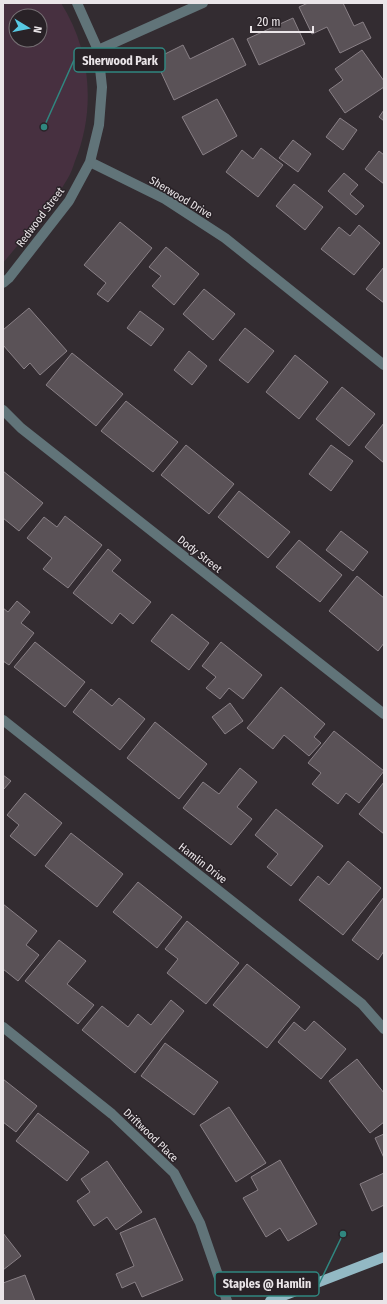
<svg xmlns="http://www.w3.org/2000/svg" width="387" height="1304" viewBox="0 0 387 1304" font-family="'Fira Sans Condensed',sans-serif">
<rect width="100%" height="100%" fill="#332c31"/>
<!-- green -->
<path fill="#473040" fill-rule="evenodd" d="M3,3H61C91,50 96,110 75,161C73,167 71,173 68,178C50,209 26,235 3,263ZM16,16H40V40H16Z"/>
<!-- building -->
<path fill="#5a5257" stroke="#898086" d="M308,3H343L354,26L363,22L371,38L340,53L327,27L312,34L299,7Z
M293,18L305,44L259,65L247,39Z
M233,38L246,65L174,100L155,59L183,45L190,59Z
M362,50L384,81V87L345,113L329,90L343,80L335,69Z
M217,99L237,136L203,155L182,117Z
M384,110V121L379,117Z
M340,118L357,130L343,150L326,137Z
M293,140L311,154L298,172L279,158Z
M261,148L283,165L258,197L226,172L242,150L253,159Z
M379,151L384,155V184L365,169Z
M344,173L358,185L350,194L364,206L356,215L328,191Z
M294,184L323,207L305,230L276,206Z
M120,222L152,248L108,302L97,294L106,283L84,265Z
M359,225L380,243L354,275L321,249L339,227L350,236Z
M166,247L199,274L174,305L152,286L161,276L149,267Z
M384,267V303L366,289Z
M204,289L235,314L213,340L183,314Z
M29,308L67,351L40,375L30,363L24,369L3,345V330Z
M140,311L164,329L151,346L127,328Z
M245,328L274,351L248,383L219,360Z
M189,351L207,366L192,385L174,370Z
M72,353L123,394L96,426L46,385Z
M295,355L328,382L299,419L266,392Z
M342,387L375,414L349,446L316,419Z
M126,401L178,442L153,472L101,431Z
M384,423V463L365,447Z
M186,445L234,484L209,514L161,475Z
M331,445L353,461L331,491L309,474Z
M3,471L43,503L19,531L3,518Z
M239,491L290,532L268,558L218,517Z
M65,516L102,545L68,588L43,569L52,558L27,538L44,517L57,527Z
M341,531L368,552L353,571L326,550Z
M299,540L342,575L320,602L276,567Z
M108,549L121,560L112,571L151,602L133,624L120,613L112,624L73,593Z
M357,576L384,598V643L378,651L329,611Z
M17,601L30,612L21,623L34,633L9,665L3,661V608L8,612Z
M172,614L209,643L189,670L151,641Z
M35,642L85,682L65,707L14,667Z
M221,642L262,675L243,699L229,688L220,699L206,688L216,677L202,666Z
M281,687L325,724L314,737L321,743L309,756L284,735L273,749L247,728Z
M91,689L112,706L119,698L145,719L120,750L73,712Z
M230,703L243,721L225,734L212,717Z
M155,722L207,764L179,799L127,758Z
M334,731L384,771L359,803L346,793L338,804L312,784L321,773L308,763Z
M240,768L257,782L237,807L252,819L231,845L183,808L203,782L219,794Z
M3,775L11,781L3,790Z
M384,782V834L359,814Z
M25,793L62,823L35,856L10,836L19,825L7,815Z
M276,809L323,846L291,886L267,867L278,854L255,835Z
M71,833L123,874L97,907L45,866Z
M348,861L381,888L343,935L299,900L318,876L329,885Z
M138,882L182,917L157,948L113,912Z
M384,897V951L378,960L352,940Z
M3,904L37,931L26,945L39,955L18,981L3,969Z
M187,921L239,963L206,1004L167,973L178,959L165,949Z
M59,940L86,961L67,984L94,1005L78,1024L25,981Z
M247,964L300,1007L267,1048L213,1005Z
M171,1000L184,1011L135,1073L82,1030L102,1006L128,1027L138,1014L151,1025Z
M314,1021L346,1049L321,1079L278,1042L294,1022L305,1031Z
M165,1043L218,1082L194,1115L141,1076Z
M357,1059L384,1093V1122L370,1133L329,1081Z
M3,1079L37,1106L16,1132L3,1122Z
M229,1107L266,1163L236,1182L200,1125Z
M38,1113L89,1152L67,1181L16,1141Z
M384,1134V1158L375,1138Z
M280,1160L317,1224L288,1241L280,1228L266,1237L243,1198L258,1190L251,1177Z
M107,1161L142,1212L116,1230L107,1217L94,1226L77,1201L90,1192L81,1179Z
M384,1173V1205L372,1211L360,1184Z
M155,1218L183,1280L142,1297L135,1282L122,1288L116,1274L134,1266L120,1233Z
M3,1233L21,1256L3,1270Z
M25,1275L35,1301H3V1283Z"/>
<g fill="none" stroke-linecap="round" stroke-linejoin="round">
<!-- minor -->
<path stroke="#617479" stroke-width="10" d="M77,3L98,50L102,87L99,125L90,162L165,199L225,238L384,365
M98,50L203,3
M3,283L9,278L69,201L90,162
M3,410L21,428L384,714
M3,720L362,1004L384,1029
M3,1027L112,1114L174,1173L200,1223L227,1301"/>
<!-- major -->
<path stroke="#93b9c4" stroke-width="10" d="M270,1301L384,1257"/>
</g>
<g text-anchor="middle" stroke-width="3" stroke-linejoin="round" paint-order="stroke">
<!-- street labels -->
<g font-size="11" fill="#eae5e8" stroke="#292227">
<text transform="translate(181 197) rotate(31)" y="4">Sherwood Drive</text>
<text transform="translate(40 217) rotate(-53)" y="4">Redwood Street</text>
<text transform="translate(200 554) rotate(38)" y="4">Dody Street</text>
<text transform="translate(203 863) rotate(38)" y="4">Hamlin Drive</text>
<text transform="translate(151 1135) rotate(44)" y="4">Driftwood Place</text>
</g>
</g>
<!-- callouts -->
<path fill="none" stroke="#308780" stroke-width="1.5" d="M44 127L74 60M343 1234L319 1284"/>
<g fill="#308780" stroke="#292227" stroke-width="1.5">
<circle cx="44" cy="127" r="4"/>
<circle cx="343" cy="1234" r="4"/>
</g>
<g fill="#292227" stroke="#308780" stroke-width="1.5">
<rect x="74" y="48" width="91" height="24" rx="4"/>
<rect x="215" y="1272" width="104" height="24" rx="4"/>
</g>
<g font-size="12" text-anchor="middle" font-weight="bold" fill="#eae5e8">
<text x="120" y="65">Sherwood Park</text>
<text x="267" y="1288">Staples @ Hamlin</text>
</g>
<!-- border -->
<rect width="387" height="1304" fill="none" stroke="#eae5e8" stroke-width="8"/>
<!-- north arrow -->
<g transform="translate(28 28) rotate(100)"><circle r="19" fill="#292227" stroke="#767074"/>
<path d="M0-3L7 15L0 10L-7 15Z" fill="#58c9e3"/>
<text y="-6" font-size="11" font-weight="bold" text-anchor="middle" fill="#eae5e8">N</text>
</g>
<!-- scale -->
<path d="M251 26v6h62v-6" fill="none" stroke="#eae5e8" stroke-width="2"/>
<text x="257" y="26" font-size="12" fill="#eae5e8" stroke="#292227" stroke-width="3" paint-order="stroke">20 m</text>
</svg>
